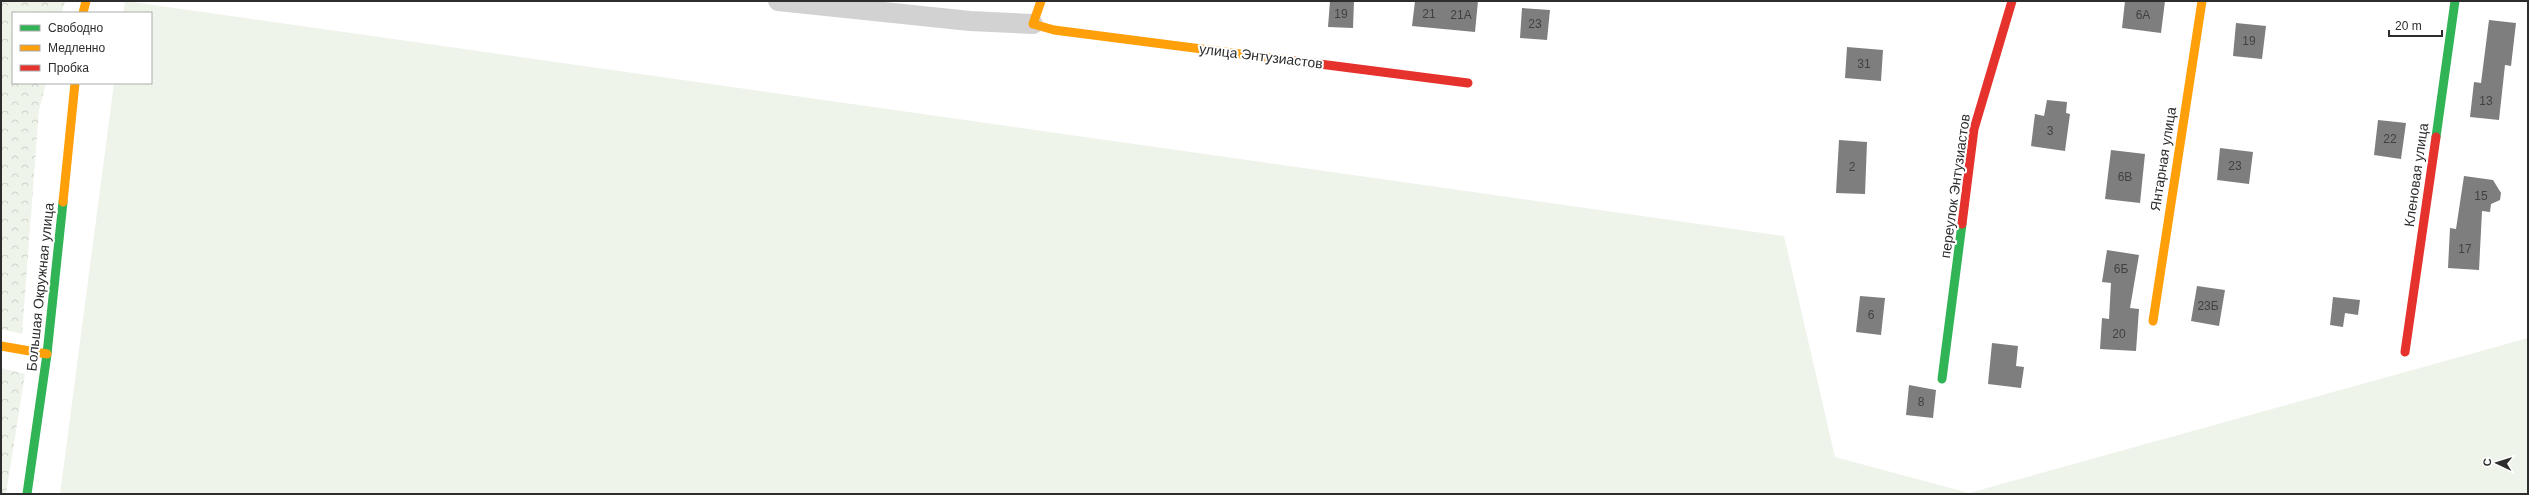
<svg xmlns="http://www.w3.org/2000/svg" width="2529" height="495" viewBox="0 0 2529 495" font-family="Helvetica,sans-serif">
<defs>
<pattern id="forest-crowns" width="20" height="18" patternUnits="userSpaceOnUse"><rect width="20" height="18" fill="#eff4eb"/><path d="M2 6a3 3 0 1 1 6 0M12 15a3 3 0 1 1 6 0" fill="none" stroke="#cdd2ca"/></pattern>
</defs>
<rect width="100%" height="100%" fill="#fff"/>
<!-- green -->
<path fill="#eff4eb" d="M125,1L1784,236L1835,457L1969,493L2528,338V494H60L114,83H151V13H123Z"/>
<!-- forest -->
<path fill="url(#forest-crowns)" d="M1,1H65L62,13H13V83H46L39,110L22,334L1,329Z
M1,368L25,374L6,494H1Z"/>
<!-- building -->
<path fill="#7e7e7e" d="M1330,1H1354L1353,28L1328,27Z
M1415,1H1478L1475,32L1412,26Z
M2125,1H2165L2161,33L2122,28Z
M1522,8L1550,10L1547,40L1520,38Z
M2489,20L2516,23L2511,66L2505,65L2499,120L2470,117L2474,82L2481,83Z
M2236,23L2266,26L2262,59L2233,56Z
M1847,47L1883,50L1881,81L1845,78Z
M2047,100L2067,102L2066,113L2070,114L2065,151L2031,146L2035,114L2044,116Z
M2378,120L2406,123L2401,159L2374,155Z
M1839,140L1867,142L1865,194L1836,193Z
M2220,148L2253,152L2249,184L2217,180Z
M2111,150L2145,154L2140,203L2105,199Z
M2464,176L2493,180L2501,193L2500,200L2491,204L2490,212L2482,211L2479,270L2448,268L2450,228L2456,229Z
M2107,250L2139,255L2130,308L2139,309L2136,351L2100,349L2102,318L2109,319L2111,283L2102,282Z
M2197,286L2225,290L2219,326L2191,321Z
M1860,296L1885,298L1881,335L1856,332Z
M2333,297L2360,300L2358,315L2345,313L2343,327L2330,325Z
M1992,343L2018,346L2016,366L2024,367L2021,388L1988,384Z
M1909,385L1936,390L1933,418L1906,415Z"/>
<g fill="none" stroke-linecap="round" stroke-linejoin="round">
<!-- street -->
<path stroke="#d2d2d2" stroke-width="20" d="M778,1L970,21L1033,24"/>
<!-- fast -->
<path stroke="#30b455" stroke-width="9" d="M2436,137L2455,1
M1942,379L1962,224
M27,494L47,354L63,202"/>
<!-- slow -->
<path stroke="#ff9f0a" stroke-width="9" d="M1041,1L1033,24L1054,30L1296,61
M83,13L86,1
M63,202L75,83
M2153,321L2202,1
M1,346L47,354"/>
<!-- jam -->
<path stroke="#e5322d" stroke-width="9" d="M1296,61L1468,83
M1962,224L1974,129L2012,1
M2405,352L2436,137"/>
</g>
<g text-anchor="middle" stroke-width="4" stroke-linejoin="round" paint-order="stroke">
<!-- number labels -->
<g font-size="12" fill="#414141">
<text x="1341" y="18">19</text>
<text x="1429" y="18">21</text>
<text x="1461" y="19">21А</text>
<text x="2143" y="19">6А</text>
<text x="1535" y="28">23</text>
<text x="2249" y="45">19</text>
<text x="1864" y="68">31</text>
<text x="2486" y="105">13</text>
<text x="2050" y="135">3</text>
<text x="2390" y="143">22</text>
<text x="2235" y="170">23</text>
<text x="1852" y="171">2</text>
<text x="2125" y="181">6В</text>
<text x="2481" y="200">15</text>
<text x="2465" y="253">17</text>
<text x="2121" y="273">6Б</text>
<text x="2208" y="310">23Б</text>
<text x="1871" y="319">6</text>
<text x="2119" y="338">20</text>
<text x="1921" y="406">8</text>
</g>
<!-- street labels -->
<g font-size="14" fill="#2d2d2d" stroke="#fff">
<text transform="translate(1261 56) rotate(7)" y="5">улица Энтузиастов</text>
<text transform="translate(2163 159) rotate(-81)" y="5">Янтарная улица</text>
<text transform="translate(2416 175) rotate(-82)" y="5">Кленовая улица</text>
<text transform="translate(1955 186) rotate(-82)" y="5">переулок Энтузиастов</text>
<text transform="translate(40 287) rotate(-84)" y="5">Большая Окружная улица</text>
</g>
</g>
<!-- border -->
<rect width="2529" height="495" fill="none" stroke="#2d2d2d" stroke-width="4"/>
<!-- legend -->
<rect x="12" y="12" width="140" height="72" fill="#ffffff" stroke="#ababab"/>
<rect x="20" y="25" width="20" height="6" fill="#30b455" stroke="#ababab"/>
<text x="48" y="32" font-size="12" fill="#2d2d2d">Свободно</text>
<rect x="20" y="45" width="20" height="6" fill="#ff9f0a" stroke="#ababab"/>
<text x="48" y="52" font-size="12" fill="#2d2d2d">Медленно</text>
<rect x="20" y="65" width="20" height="6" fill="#e5322d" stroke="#ababab"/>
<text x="48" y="72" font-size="12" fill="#2d2d2d">Пробка</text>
<!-- north arrow -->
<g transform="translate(2497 463) rotate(274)" stroke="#ffffff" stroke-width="3" paint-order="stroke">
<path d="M0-3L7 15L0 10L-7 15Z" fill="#2d2d2d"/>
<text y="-6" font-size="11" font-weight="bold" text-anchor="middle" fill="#2d2d2d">С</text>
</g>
<!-- scale -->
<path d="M2389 30v6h53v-6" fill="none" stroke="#2d2d2d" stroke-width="2"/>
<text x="2395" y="30" font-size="12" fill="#2d2d2d" stroke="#ffffff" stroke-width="3" paint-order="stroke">20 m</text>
</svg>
